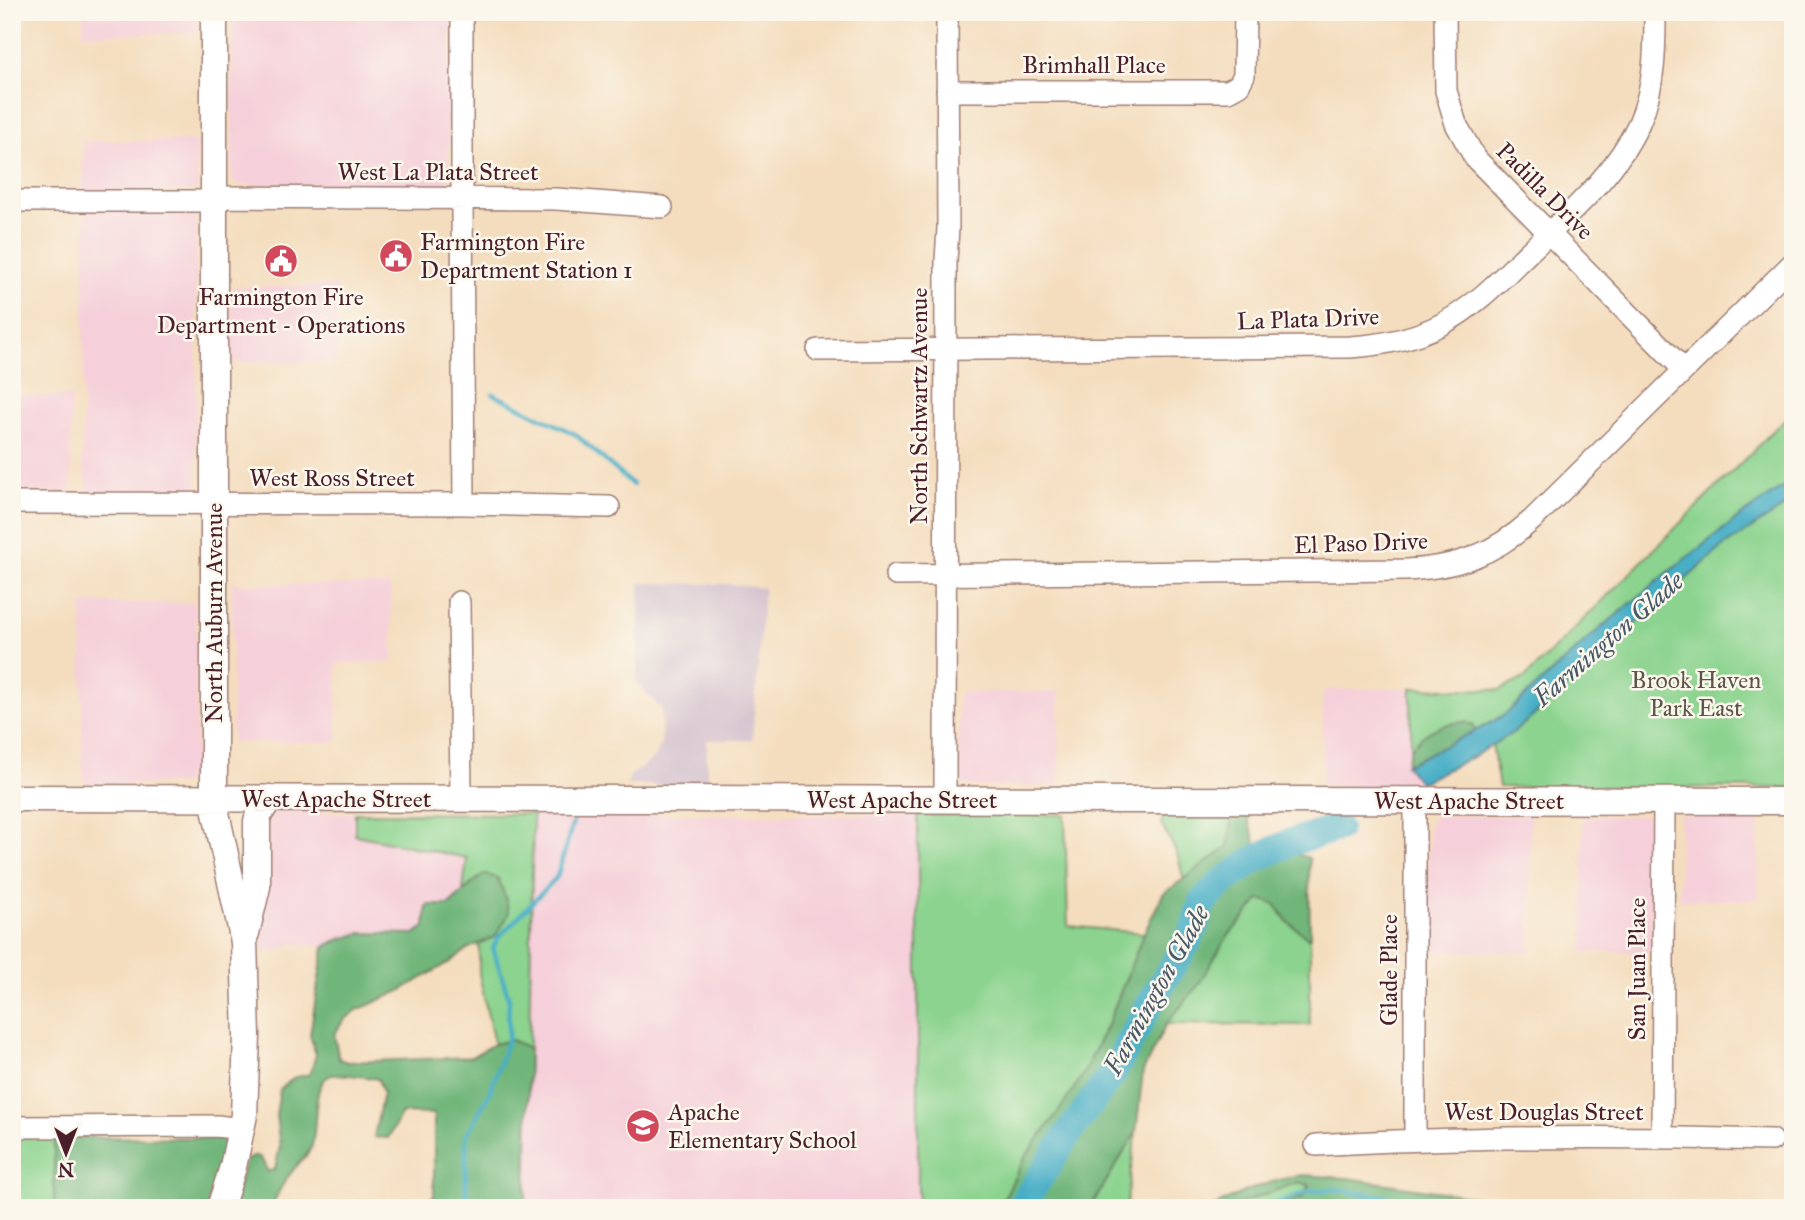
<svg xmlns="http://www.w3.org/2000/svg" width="1805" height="1220" viewBox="0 0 1805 1220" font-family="'IM FELL Great Primer',serif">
<rect width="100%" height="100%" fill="#fbf7ec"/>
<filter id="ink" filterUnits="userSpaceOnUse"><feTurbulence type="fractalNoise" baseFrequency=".0143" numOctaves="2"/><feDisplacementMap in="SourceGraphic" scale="14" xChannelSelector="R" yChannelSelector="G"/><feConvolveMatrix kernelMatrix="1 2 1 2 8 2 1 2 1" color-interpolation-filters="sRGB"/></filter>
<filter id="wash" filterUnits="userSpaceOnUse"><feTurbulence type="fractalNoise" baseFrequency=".00686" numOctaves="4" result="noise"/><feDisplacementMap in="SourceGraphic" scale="28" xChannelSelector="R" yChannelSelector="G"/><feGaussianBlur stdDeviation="1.57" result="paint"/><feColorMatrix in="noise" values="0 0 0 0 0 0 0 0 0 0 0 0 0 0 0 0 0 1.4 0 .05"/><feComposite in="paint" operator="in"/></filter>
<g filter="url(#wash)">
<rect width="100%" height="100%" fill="#f4ddbe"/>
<!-- built -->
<path fill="#f5cfd9" d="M83,12H197V33L83,34Z
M232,12H451L448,182L443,185H240L235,183L232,180Z
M83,141H197V187L192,191L83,192Z
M85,210L192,211L196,215V490L194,492H87V483L82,465Z
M337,286V362H232V287Z
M12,396H71V492H12Z
M232,581L240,584L390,585L393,662L337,663V742H232Z
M82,603H196V769L190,780L181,784H85L82,765Z
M1411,688V750L1406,765L1420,783V787L1322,786L1323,690Z
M959,692H1059V786H967L962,784L959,775Z
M283,812L355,813V835L467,858L463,891L425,927L414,934L361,933L338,940L324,947L293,943L282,949L262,951V830L275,813Z
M533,814L918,815V1208H526Z
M1438,816H1530V952L1428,951L1429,827L1431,819Z
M1583,816H1651L1653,819L1652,952H1583Z
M1680,816L1759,817L1758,900H1679Z"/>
<!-- industrial -->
<path fill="#d1bdcb" d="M640,583L725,584L764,588L752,740H707V785H627L631,775L654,758L661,745L662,710L637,683Z"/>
<!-- green -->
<path fill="#8bd38e" stroke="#6a795c" stroke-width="2" d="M1793,411L1791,419L1793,420V480L1734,521L1670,571L1595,633L1507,713L1475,731L1473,725L1411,750V688L1500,690L1525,678Z
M1793,501V788L1499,787L1492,745L1514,732L1551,701L1619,638L1721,548Z
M355,813L533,814L529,1048L511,1040L494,1044L479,974V944L489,940L483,875L463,891L467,858L355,835Z
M918,815H1065L1068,926L1144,933L1109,1021L1084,1073L1001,1203L999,1208H918Z
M1164,815L1231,816L1230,838L1228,847L1184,880L1177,853L1161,824Z
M1260,899L1275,904L1288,922L1310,939V1025L1166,1024L1199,984L1227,937Z
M1136,1132L1126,1208H1090Z
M12,1137H54V1208H12Z
M1298,1182L1310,1185L1302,1198L1273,1208H1228Z"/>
<!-- forest -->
<path fill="#70b579" stroke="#5d6a52" stroke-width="2" d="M1464,722L1473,725L1475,731L1406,765C1408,760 1409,753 1411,749C1423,731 1444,723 1464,722Z
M1231,816H1249V822L1256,844L1268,847L1259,853L1244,859L1226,870L1197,895L1188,934L1163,973L1108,1075L1066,1132L1017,1208H999L1025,1157L1059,1111L1084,1073L1109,1021L1144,933L1163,894L1228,847L1230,838Z
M1293,853L1309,858L1310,939L1288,922L1275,904L1260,899L1227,937L1199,984L1166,1024L1143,1071L1136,1132L1090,1208H1024L1027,1200L1070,1135L1114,1077L1153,1007L1190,955L1214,902L1264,868Z
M483,874L498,878L506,899L509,914L495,937L469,948L450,962L398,992L357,1010L343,1021L334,1035L339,1059L347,1062L471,1057L494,1044L511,1040L529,1048L526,1208H401L434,1197V1114L402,1113L388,1138L374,1137L383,1093L378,1079C366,1077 340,1072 329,1076C311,1083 318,1131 311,1148C307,1157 300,1161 294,1169C284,1180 278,1193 272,1206L270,1208H235L234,1200L246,1160L256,1156L261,1158L268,1172L275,1169L280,1146L276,1116L280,1090L293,1078L310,1074L316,1055L310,1035L324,947L338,940L361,933L414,934L425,927L427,905H449Z
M54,1137L222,1138L226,1140L211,1208H54Z
M1303,1175L1347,1178L1482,1198L1490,1206L1488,1208H1273L1302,1198L1310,1185L1298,1182L1228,1208L1213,1207C1242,1192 1270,1180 1303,1175Z"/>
<!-- sand -->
<path fill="#eeda9e" stroke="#9c7c64" stroke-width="2" d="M1334,819L1344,833L1338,838L1293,853L1264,868L1214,902L1190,955L1153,1007L1114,1077L1070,1135L1027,1200L1024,1208H1017L1066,1132L1108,1075L1163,973L1188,934L1197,894L1226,870L1243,859L1259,853L1280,839L1324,824Z"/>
<!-- water -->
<path fill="#47aec6" stroke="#486678" stroke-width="2" d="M1793,480V501L1721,548L1619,638L1551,701L1514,732L1474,756L1420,783L1406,765L1485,726L1507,713L1595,633L1670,571L1734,521Z"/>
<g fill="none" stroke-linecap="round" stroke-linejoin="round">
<!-- stream -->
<path stroke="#47aec6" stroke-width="4.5" d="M493,394L575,434L633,485
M466,1208V1136L490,1092L508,1039L509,999L493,948L498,938L557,877L573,822
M1263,1208L1310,1191L1334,1189L1450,1207L1467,1208"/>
<!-- river -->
<path stroke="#47aec6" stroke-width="28" d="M1022,1208L1025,1200L1068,1134L1111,1076L1155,995L1188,941L1195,927L1201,905L1208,896L1224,881L1255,859L1291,842L1338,828"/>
</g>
</g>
<g filter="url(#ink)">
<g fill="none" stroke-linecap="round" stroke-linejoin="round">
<!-- minor casing -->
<g stroke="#9f7e74" stroke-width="24">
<path id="minor" d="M462,12V198L464,504
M1445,12L1446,91L1456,124L1475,158L1684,370
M947,91H1228L1239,85L1244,75L1245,12
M214,197L556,199L662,207
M12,201H214
M818,350L1350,347C1382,345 1414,339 1442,324C1476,306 1502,278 1529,252C1569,214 1616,174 1639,123C1655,87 1655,50 1655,12
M12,503L464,504L609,507
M896,575L1406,570C1458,567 1493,555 1532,520L1793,263
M459,602L461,799
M945,800L946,261L948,228L947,12
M1415,801V1139
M12,1127L217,1126L241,1129
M1662,1137L1664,801
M1316,1145C1468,1136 1620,1136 1772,1140"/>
</g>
<!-- major casing -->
<g stroke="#9f7e74" stroke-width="29">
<path id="major" d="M214,12V798L216,813L244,942L247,1036L244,1115L233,1167L220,1208
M12,798L1793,801
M246,933L257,887V821L259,814L270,798"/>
</g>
<!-- minor -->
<use href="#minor" stroke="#fff" stroke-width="21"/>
<!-- major -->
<use href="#major" stroke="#fff" stroke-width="26"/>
</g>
</g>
<!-- icons -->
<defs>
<g id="civic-disc" transform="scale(1.75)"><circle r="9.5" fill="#d1495b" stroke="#fbf7ec"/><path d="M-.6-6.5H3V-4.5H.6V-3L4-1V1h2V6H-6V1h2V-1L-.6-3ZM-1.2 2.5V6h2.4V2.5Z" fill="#fff"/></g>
<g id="school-disc" transform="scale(1.75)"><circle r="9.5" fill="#d1495b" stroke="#fbf7ec"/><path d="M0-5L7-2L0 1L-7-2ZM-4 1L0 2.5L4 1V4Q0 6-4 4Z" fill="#fff"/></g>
</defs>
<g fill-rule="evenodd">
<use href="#civic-disc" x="396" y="256"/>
<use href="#civic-disc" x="281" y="261"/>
<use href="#school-disc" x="643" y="1126"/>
</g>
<g text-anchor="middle" stroke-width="5" stroke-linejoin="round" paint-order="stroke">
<!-- street labels -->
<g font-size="24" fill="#4a1f2b" stroke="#fbf7ec">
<text x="1094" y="73">Brimhall Place</text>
<text x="438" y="180">West La Plata Street</text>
<text transform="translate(1545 191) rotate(45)" y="8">Padilla Drive</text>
<text transform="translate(1308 319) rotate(-2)" y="8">La Plata Drive</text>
<text transform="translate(919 406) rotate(-90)" y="8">North Schwartz Avenue</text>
<text x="332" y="486">West Ross Street</text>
<text transform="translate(1361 543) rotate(-2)" y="8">El Paso Drive</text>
<text transform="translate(214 613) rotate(-90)" y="8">North Auburn Avenue</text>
<text x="336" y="807">West Apache Street</text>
<text x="902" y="808">West Apache Street</text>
<text x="1469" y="809">West Apache Street</text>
<text transform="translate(1637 969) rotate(-90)" y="8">San Juan Place</text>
<text transform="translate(1389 970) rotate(-90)" y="8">Glade Place</text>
<text x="1544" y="1120">West Douglas Street</text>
</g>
<!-- poi labels -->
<g font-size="24" fill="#4a1f2b" stroke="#fbf7ec" text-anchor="start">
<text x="420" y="250">Farmington Fire<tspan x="420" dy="28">Department Station 1</tspan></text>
<text x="281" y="305" text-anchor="middle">Farmington Fire<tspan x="281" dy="28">Department - Operations</tspan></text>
<text x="668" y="1120">Apache<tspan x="668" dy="28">Elementary School</tspan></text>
</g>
<!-- park labels -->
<g font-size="24" fill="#5e5549" stroke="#fbf7ec">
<text x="1696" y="688">Brook Haven<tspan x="1696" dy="28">Park East</tspan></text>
</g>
<!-- water labels -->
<g font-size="26" font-style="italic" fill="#495869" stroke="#fbf7ec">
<text transform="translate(1608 639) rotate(-41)" y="9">Farmington Glade</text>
<text transform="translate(1156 990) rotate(-61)" y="9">Farmington Glade</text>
</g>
</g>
<!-- margin -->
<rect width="1805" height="1220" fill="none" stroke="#fbf7ec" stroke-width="42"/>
<!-- north arrow -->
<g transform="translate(66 1153) rotate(180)" stroke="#fbf7ec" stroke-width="5" paint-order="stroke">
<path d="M0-5L12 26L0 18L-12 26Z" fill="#4a1f2b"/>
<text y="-10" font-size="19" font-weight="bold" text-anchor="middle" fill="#4a1f2b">N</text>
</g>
</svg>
